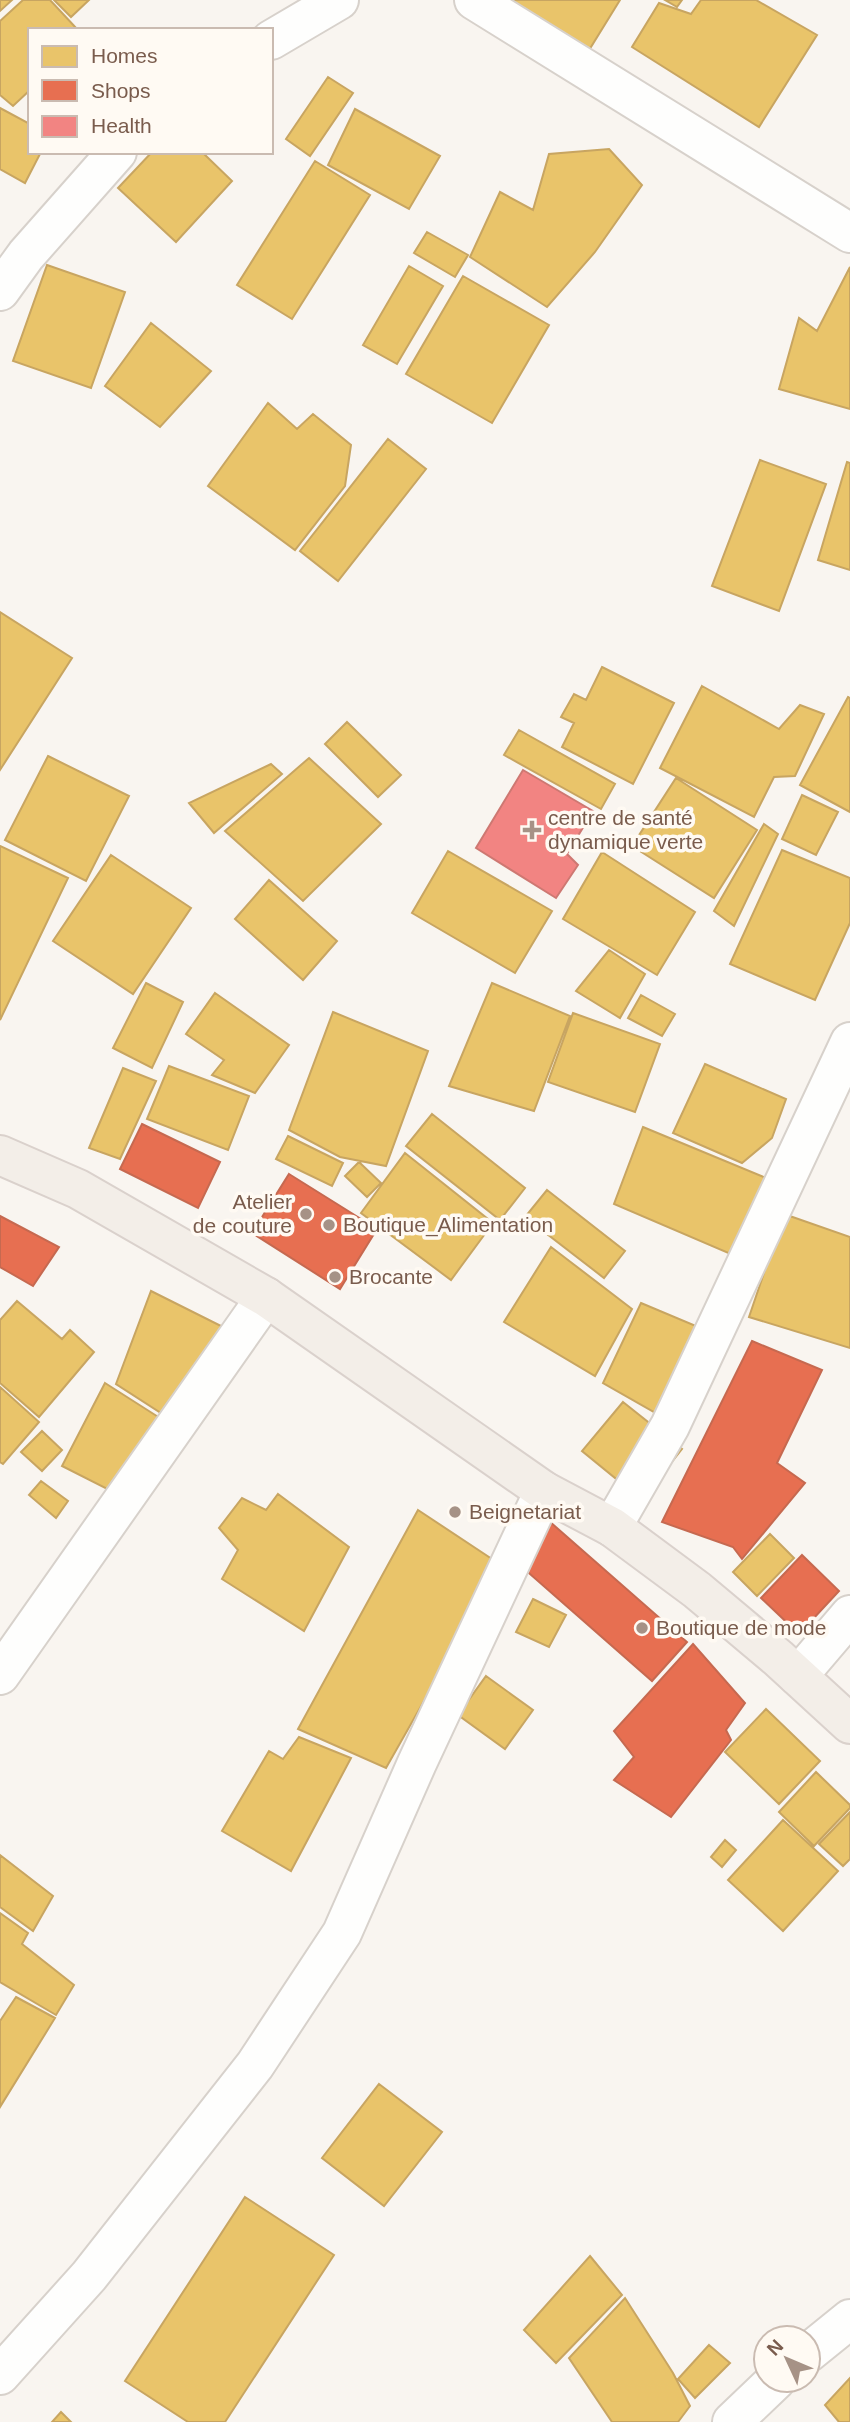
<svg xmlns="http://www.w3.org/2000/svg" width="850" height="2422" viewBox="0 0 850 2422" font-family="Arial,sans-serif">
<rect width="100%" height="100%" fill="#f9f5f0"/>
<!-- homes -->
<path fill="#e9c46a" stroke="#c8a561" stroke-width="2" d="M0,0H12L0,11Z
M23,0H50L78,30H30V90L13,106L0,95V21Z
M54,0H89L71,17Z
M497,0H620L586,55Z
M665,0H682L677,7Z
M701,0H756L817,35L759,127L632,47L659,3L691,14Z
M328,77L353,93L310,156L286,139Z
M0,108L30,124V152H41L25,183L0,169Z
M355,109L440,156L409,209L328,165Z
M609,149L642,185L595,252L547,307L470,257L500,192L533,210L549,154Z
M152,152H202L232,181L176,242L118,188Z
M315,161L370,195L292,319L237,285Z
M427,232L468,255L455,277L414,253Z
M47,265L125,292L91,388L13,361Z
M409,266L443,286L397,364L363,345Z
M850,267V409L779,389L799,318L817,331Z
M463,276L549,325L492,423L406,374Z
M151,323L211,371L160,427L105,386Z
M268,403L297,429L313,414L351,445L345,486L295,550L208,486Z
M388,439L426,469L338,581L300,551Z
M760,460L826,484L779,611L712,586Z
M847,462L850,463V570L818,560Z
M0,612L72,658L0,770Z
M602,667L674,703L633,784L562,747L574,723L561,717L574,694L586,700Z
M702,686L779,729L800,705L824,714L795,776L774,777L754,817L660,768Z
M848,697L850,698V812L800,785Z
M347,722L401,775L378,797L325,744Z
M519,730L615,784L601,809L504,755Z
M48,756L129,796L86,881L5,840Z
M309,758L381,824L303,901L225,831Z
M271,764L282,774L214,833L189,803Z
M676,778L757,830L714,898L632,846Z
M802,795L838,812L816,855L782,839Z
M764,824L778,834L734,926L714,911Z
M0,846L68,878L0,1020Z
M782,850L850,878V923L815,1000L730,964Z
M448,851L552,911L515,973L412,913Z
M602,852L695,912L657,975L563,919Z
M111,855L191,908L133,994L53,941Z
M269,880L337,941L303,980L235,919Z
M609,950L645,974L620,1018L576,991Z
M146,983L183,1002L152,1068L113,1048Z
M492,983L570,1016L534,1111L449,1086Z
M215,993L289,1045L255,1093L212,1075L224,1060L186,1034Z
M641,995L675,1014L662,1036L628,1018Z
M333,1012L428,1051L386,1166L340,1157L289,1130Z
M573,1013L660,1044L635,1112L548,1082Z
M705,1064L786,1099L772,1138L742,1163L673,1133Z
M169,1066L249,1096L228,1150L147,1119Z
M123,1068L156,1081L120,1159L89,1148Z
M432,1114L525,1188L500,1220L406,1146Z
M643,1127L766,1178L733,1255L614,1204Z
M288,1136L343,1163L332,1186L276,1159Z
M405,1153L493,1223L451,1280L361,1213Z
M359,1162L381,1183L367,1197L345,1176Z
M547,1190L625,1251L604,1278L525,1217Z
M784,1214L850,1237V1348L749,1317Z
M551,1247L632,1309L595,1376L504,1322Z
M151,1291L225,1328L178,1424L116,1384Z
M17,1301L62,1339L70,1330L94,1352L39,1417L0,1383V1320Z
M641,1303L703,1329L661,1416L603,1383Z
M105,1383L163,1420L123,1497L62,1466Z
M0,1387L39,1422L3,1464L0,1462Z
M623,1402L682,1449L642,1500L582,1451Z
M42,1431L62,1450L42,1471L21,1452Z
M41,1481L68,1501L56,1518L29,1495Z
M278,1494L349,1547L304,1631L222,1579L238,1550L219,1528L242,1498L266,1510Z
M418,1510L501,1565L386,1768L298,1729Z
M770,1534L794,1558L757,1596L733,1572Z
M533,1599L566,1615L549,1647L516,1632Z
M486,1676L533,1710L505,1749L458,1715Z
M766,1709L820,1761L779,1804L725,1752Z
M299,1737L351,1758L291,1871L222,1831L269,1751L283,1759Z
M816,1772L850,1805V1808L814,1846L779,1812Z
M850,1812V1859L843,1866L819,1844Z
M783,1820L838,1871L783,1931L728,1880Z
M725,1840L736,1850L722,1867L711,1857Z
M0,1855L53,1896L33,1931L0,1907Z
M0,1913L28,1933L22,1944L74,1985L56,2015L0,1982Z
M16,1997L55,2018L0,2107V2021Z
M379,2084L442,2132L384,2206L322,2158Z
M245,2197L334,2255L225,2422H188L125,2381Z
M590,2256L622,2295L556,2363L524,2330Z
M625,2298L673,2373L690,2406L678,2422H612L569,2358Z
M709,2345L730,2363L695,2398L678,2379Z
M850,2378V2422H839L825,2405Z
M61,2412L71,2422H52Z"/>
<!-- shops -->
<path fill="#e76f51" stroke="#c66950" stroke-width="2" d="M142,1124L220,1162L198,1208L120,1169Z
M289,1174L377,1229L340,1289L252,1233Z
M0,1216L59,1247L33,1286L0,1267Z
M752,1341L822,1370L777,1463L805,1483L742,1559L733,1547L662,1522Z
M549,1521L687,1642L652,1681L514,1560Z
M802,1555L839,1591L799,1634L761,1598Z
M693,1644L745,1703L726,1730L731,1740L671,1817L614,1780L634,1757L614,1731Z"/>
<!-- health -->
<path fill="#f28482" stroke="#ce7872" stroke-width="2" d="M523,770L593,811L567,854L578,865L556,898L476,848Z"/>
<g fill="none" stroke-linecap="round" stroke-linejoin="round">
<!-- minor casing -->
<g stroke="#d7d1cb" stroke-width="42">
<path id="minor" d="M474,0L850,233
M271,40L339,0
M0,291L26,255L117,152
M612,1527L670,1426L850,1042
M0,1675L266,1297
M798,1676L850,1615
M808,2353L850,2319
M0,2375L89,2276L255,2065L342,1933L417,1763L544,1491
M732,2422L776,2380"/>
</g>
<!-- major casing -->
<g stroke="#dad1cc" stroke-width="42">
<path id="major" d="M0,1155L78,1189L266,1297L544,1491L612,1527L697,1590L778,1658L850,1724"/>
</g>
<!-- minor -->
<use href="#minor" stroke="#fefefd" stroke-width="38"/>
<!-- major -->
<use href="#major" stroke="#f3eee8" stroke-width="38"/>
</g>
<!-- markers -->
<g fill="#a69286" stroke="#fffaf3" stroke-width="2.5">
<path d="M528.5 819.5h7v7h7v7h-7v7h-7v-7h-7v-7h7z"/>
<circle cx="306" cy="1214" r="7"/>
<circle cx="329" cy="1225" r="7"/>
<circle cx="335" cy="1277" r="7"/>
<circle cx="455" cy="1512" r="7"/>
<circle cx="642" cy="1628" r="7"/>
</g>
<g text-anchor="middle" stroke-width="7" stroke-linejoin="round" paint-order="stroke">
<!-- poi labels -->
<g font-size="21" fill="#7a5c4d" stroke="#fffaf3" text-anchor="start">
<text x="548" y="825">centre de santé<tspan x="548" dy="24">dynamique verte</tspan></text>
<text x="292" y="1209" text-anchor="end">Atelier<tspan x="292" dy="24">de couture</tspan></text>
<text x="343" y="1232">Boutique_Alimentation</text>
<text x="349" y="1284">Brocante</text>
<text x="469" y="1519">Beignetariat</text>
<text x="656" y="1635">Boutique de mode</text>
</g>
</g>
<!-- legend -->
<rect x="28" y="28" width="245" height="126" fill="#fffaf3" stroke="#cabbb1" stroke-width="2"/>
<rect x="42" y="46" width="35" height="21" fill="#e9c46a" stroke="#cabbb1" stroke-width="2"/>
<text x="91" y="63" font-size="21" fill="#7a5c4d">Homes</text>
<rect x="42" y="80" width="35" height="21" fill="#e76f51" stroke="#cabbb1" stroke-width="2"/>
<text x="91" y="98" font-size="21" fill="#7a5c4d">Shops</text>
<rect x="42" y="116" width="35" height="21" fill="#f28482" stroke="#cabbb1" stroke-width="2"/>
<text x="91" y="133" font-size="21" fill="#7a5c4d">Health</text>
<!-- north arrow -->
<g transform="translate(787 2359) rotate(314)"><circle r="33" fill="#fffaf3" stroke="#cabbb1" stroke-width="2"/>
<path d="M0-5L12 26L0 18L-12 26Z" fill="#a69286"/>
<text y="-10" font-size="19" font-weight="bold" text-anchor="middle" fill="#7a5c4d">N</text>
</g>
</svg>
